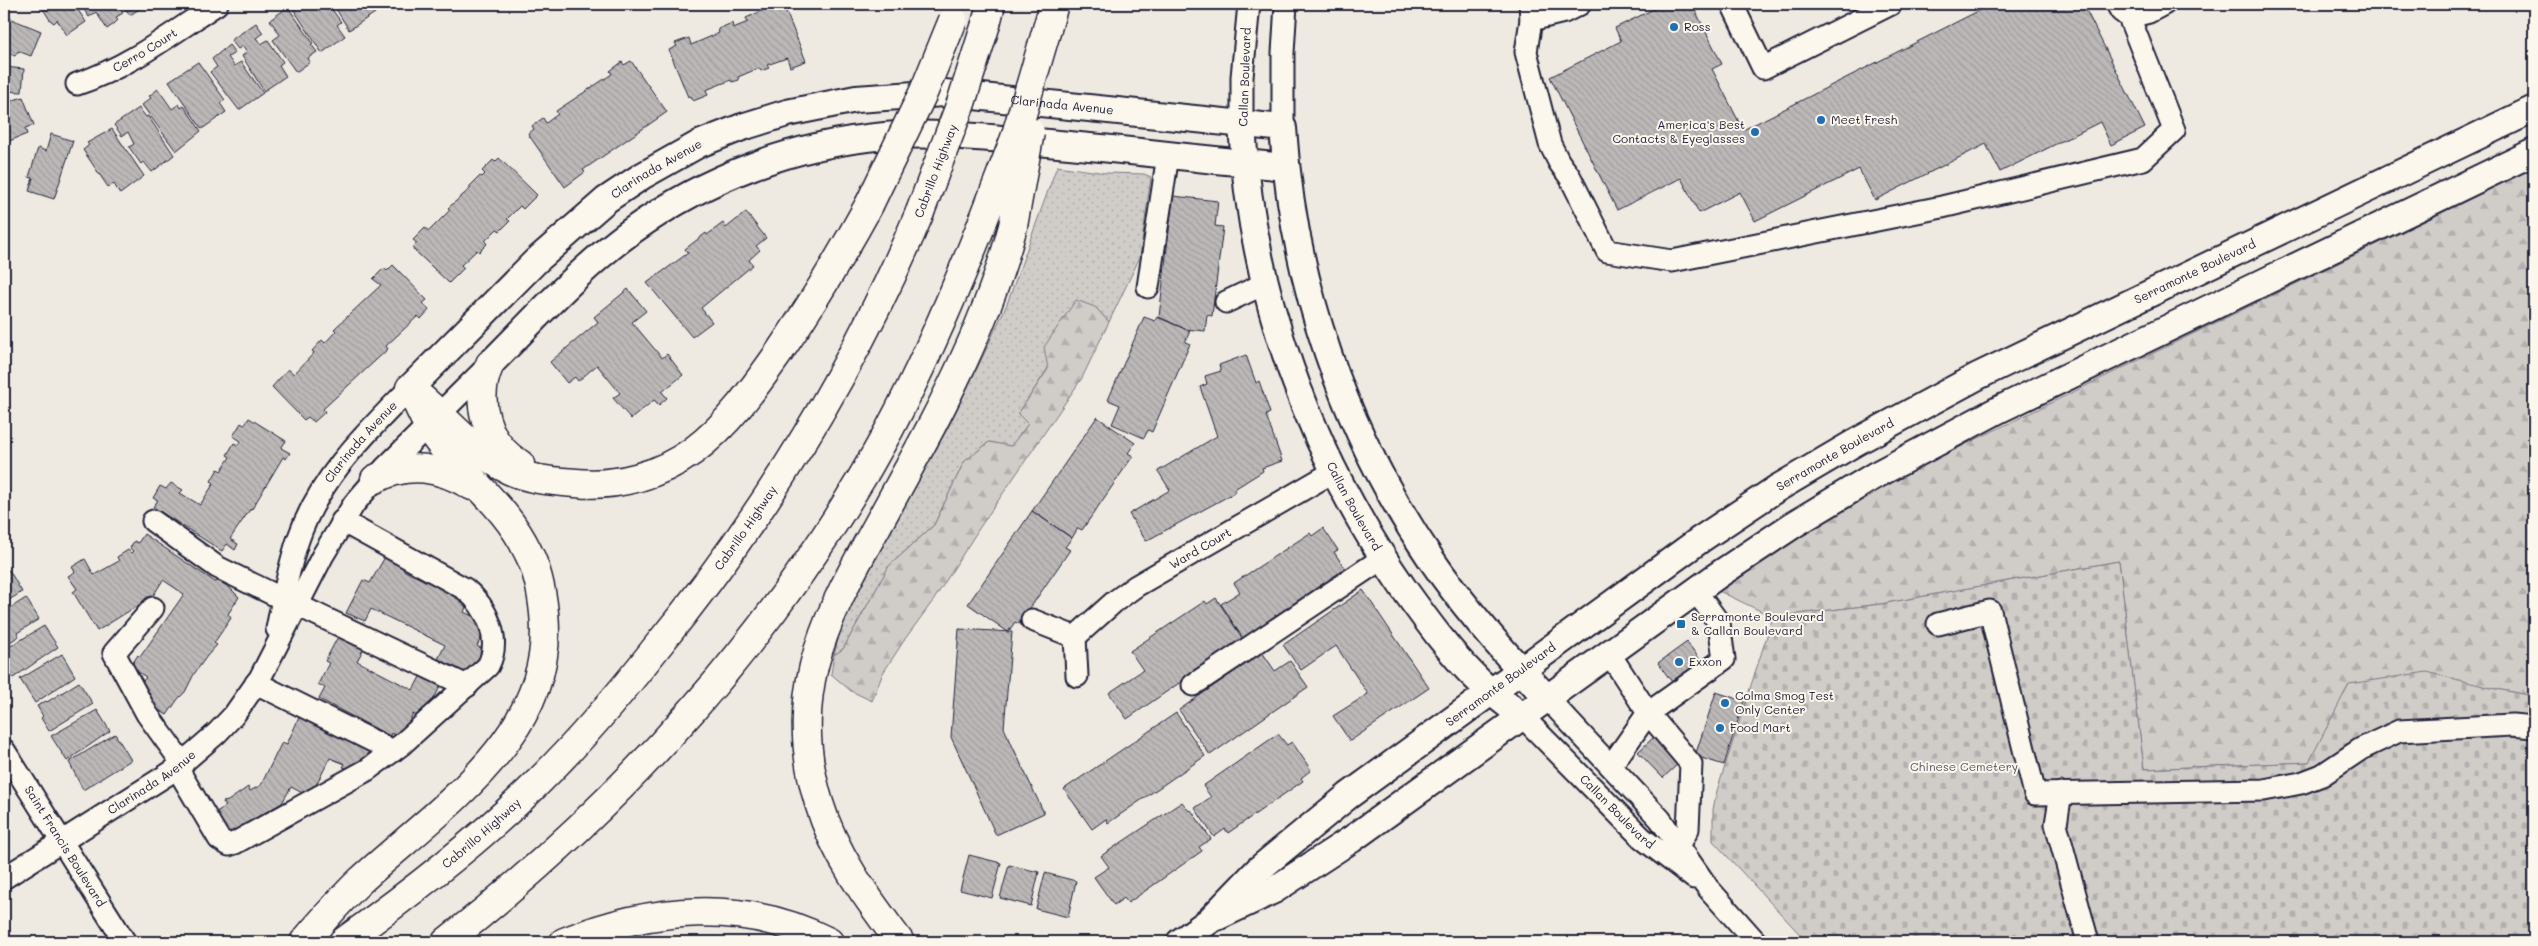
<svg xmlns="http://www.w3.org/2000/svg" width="2538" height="946" viewBox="0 0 2538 946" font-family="Mali,sans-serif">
<defs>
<pattern id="green-dots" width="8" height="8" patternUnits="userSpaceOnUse" patternTransform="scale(1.25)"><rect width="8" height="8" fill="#d0cdc9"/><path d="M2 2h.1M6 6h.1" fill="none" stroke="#b2b0ae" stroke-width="1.8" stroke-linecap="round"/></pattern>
<pattern id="forest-firs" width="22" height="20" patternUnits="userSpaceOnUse" patternTransform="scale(1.25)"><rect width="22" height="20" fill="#d0cdc9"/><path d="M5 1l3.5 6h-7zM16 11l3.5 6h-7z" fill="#b2b0ae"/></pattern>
<pattern id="cemetery-stones" width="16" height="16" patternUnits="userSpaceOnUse" patternTransform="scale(1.25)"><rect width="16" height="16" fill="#d0cdc9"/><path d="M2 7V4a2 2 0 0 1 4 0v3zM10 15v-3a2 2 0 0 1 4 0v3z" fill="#b2b0ae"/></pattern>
<pattern id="building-back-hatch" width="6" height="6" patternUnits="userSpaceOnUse" patternTransform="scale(1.25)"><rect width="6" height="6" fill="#bcb8b8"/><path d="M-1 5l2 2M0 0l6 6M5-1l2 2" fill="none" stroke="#a19e9f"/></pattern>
</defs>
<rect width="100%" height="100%" fill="#eeeae2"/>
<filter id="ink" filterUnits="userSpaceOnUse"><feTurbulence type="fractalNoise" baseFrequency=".02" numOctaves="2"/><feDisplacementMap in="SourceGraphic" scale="10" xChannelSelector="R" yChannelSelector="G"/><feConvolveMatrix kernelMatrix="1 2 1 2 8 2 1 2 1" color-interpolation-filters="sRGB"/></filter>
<g filter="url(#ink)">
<!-- green -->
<path fill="url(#green-dots)" stroke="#797882" d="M1057,166L1106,173L1144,174L1151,177L1140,257L1109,322L1095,307L1048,368L1018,414L1028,424L1011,447L989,442L964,462L934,525L889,566L843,649L834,655L842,624L851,604L950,424L983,356L1007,304Z"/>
<!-- forest -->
<path fill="url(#forest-firs)" stroke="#797882" d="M2534,168V696L2491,688L2350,684L2310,762L2144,769L2119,561L1881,604L1773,617L1719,591L1761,560L1915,469Z
M1076,300L1095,307L1109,322L1082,378L980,527L935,598L905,639L883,673L872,701L851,691L831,674L834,655L843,649L889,566L934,525L964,462L989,442L1011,446L1028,424L1018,414L1048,369L1044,347Z"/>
<!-- cemetery -->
<path fill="url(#cemetery-stones)" stroke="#797882" d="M2119,561L2144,769L2309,762L2349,684L2427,672L2491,688L2534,696V942H1807L1713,841V810L1716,794L1773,617L1881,604Z"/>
<!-- building -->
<path fill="url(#building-back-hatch)" stroke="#22223b" d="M40,4H74L86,22L67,35L57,20L54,23L50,20Z
M80,4H116L123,13L116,17L118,20L114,24L107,29L96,12L89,17Z
M122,4H147L130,15Z
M290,4H328L341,22L337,25L345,36L322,53Z
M333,4H369L375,13L349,30Z
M777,4H783L806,61L790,67L787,58L767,65L769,68L761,71L759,68L738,77L739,80L732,82L731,80L706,90L708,95L693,101L691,96L688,97L669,50L677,46L675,43L689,38L691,45L719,33L718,29L732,23L733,28L748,22L746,18Z
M1664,4H1692L1722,64L1712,69L1743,130L1992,4H2083L2145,128L2111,145L2100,122L2000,172L1986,144L1875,200L1859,169L1755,221L1740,192L1699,213L1681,178L1617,210L1550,77L1621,41L1615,28Z
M288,7L313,43L311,44L317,52L308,58L310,62L296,72L273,40L280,35L270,20Z
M4,16L41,31L31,56L18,51L15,56L4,51Z
M256,23L263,33L256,38L261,44L268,40L283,62L279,65L286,76L264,91L242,56L247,52L243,46L238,49L231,40Z
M229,45L235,53L228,57L234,66L241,62L263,93L239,110L210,72L217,67L212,59Z
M631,61L667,112L583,170L585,172L565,187L528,134L534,129L532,126L543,118L546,123L558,114L556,111L612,74L610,71L622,62L624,65Z
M198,62L225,100L220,103L226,112L202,129L169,81Z
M4,67L24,69L22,92L4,91Z
M158,89L172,109L179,104L181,108L184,106L201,131L176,151L142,105L151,98L149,96Z
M23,97L34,125L25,128L27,134L4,143V103Z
M139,108L146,117L148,116L174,155L152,172L144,162L141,164L129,147L134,144L128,132L122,136L114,125Z
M112,129L144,176L120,194L114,184L108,187L83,150L89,145L87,143Z
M51,134L73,141L54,199L29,191L33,178L29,177L38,148L46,151Z
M499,158L537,195L523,209L520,206L507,219L510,221L500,231L497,229L485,241L487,244L479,252L477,250L461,265L464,268L449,283L412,248L417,243L413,240L425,228L429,231L450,210L448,208L471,188L469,187L480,176L482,177L485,174L482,171L493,160L495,162Z
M1173,196L1218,201L1215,226L1223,227L1212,316L1207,315L1205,331L1185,329L1159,317Z
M746,212L766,238L756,246L760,250L749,260L753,265L701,308L712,322L692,337L647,283L688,253L685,249L706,233L707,235L723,223L726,228Z
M393,265L427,300L423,303L429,310L421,319L418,316L386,346L388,349L323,409L325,412L314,422L308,417L304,420L272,387L288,369L294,374L314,353L312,351L322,340L325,343L336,331L334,329L381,285L373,279L384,268L387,271Z
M628,289L646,311L632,322L662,358L667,354L683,375L662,392L667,398L659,405L654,400L631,419L613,398L620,393L597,365L578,381L575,377L567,383L550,362L598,322L594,317Z
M1144,317L1155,321L1157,317L1190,331L1185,342L1190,344L1152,432L1148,430L1144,438L1112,424L1120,405L1108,400Z
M1246,355L1256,383L1259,381L1270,413L1266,415L1282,461L1262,468L1263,471L1236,488L1234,493L1146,541L1129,514L1170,490L1158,471L1217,436L1200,387L1207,384L1205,376L1221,371L1219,365Z
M1097,417L1135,443L1128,453L1133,456L1082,530L1078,528L1072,538L1032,511Z
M249,418L286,441L281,448L290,453L286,459L283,457L252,509L251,508L230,539L238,544L235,550L227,544L222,551L153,507L158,500L153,498L160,486L166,489L171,483L183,490L180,493L200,505L214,483L211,481L218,469L221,471L230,457L227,455L234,443L238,445L241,441L233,436L241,423L244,425Z
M1032,511L1072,538L1065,547L1070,550L1019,624L1015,622L1008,632L968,604Z
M1323,528L1338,550L1334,552L1348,573L1243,639L1221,604L1240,592L1234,583L1310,533L1312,536Z
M144,534L215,582L218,581L229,587L239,597L228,614L231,618L214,643L217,645L207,656L194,674L185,692L178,699L167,715L143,700L149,692L140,685L146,677L130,667L138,655L140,657L184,594L163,580L153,596L97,631L73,592L77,589L68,576L75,572L72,567L85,559L94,575L119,561L117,557L128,550L131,553L133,551L130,548L134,541L138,543Z
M389,550L408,559L403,570L468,602L464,612L488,624L477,646L488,652L473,676L438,659L445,645L371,609L365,621L346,613L363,580L370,583Z
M9,570L22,592L4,603V573Z
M1363,590L1429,688L1350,741L1333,716L1368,694L1336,646L1301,670L1283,645Z
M26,598L39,619L17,633L19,636L4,646V612Z
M1216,598L1243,639L1127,719L1109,693L1143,670L1130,651L1205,601L1207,604Z
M44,626L58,647L13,678L4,664V650Z
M959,629L1012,632L1004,728L1044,813L996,835L951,737Z
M340,633L365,646L357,661L413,690L421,675L441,685L423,720L413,714L401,738L391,733L390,736L319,699L325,688L318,684L329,663L325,661Z
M1687,642L1701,661L1672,682L1658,663Z
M1262,652L1275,671L1290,661L1308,687L1210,755L1179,710Z
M62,654L75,676L35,703L20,679Z
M79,682L93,704L49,731L41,718L43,716L37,706L46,701L47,702Z
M1716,692L1744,701L1724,765L1695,756Z
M97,710L110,731L67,761L51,736Z
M301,713L370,750L360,769L354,771L343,767L345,764L330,758L310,797L291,787L282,803L238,828L239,830L228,836L213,814L226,806L223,802L228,801L248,787L250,791L261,785L282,742L287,744Z
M1176,713L1205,756L1108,823L1106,819L1092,829L1064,789Z
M115,734L131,760L83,790L69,762Z
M1278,734L1287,745L1292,742L1311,770L1301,778L1303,781L1228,833L1225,829L1214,837L1195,808L1211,797L1203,786Z
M1655,736L1680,762L1663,778L1638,752Z
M1182,802L1189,811L1191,810L1211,839L1199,847L1202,851L1128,903L1124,898L1114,905L1094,877L1109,867L1101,856Z
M969,855L1001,863L992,898L960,890Z
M1009,865L1039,872L1031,906L1000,898Z
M1045,873L1076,881L1068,917L1036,909Z"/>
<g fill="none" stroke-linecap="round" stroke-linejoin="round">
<!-- minor casing -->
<g stroke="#22223b" stroke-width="25">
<g id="minor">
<path d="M1530,4L1531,20L1526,52L1550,144L1559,162L1570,177L1607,251L1672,261L1942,207L2143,159L2174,130L2129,17"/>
<path d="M1732,4L1763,68L1891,4"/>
<path d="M2117,4L2121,11L2129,17L2149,12L2164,4"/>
<path d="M1531,20L1564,12L1580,4"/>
<path id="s1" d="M77,84C129,67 171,34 217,4"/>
<path d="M1242,124V77L1249,4"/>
<path d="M1283,128V53L1286,4"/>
<path d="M1148,287L1168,155"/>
<path d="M1226,302L1266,283"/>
<path d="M153,521L217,567L283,599"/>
<path d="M297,605L467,686"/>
<path d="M153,608L114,653L147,714L183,764"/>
<path d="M1032,620L1075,637"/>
<path d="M1938,624L1990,611L2035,794L2264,790L2301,783L2322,775L2361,749L2399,731L2512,725L2534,727"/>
<path id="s2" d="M277,629C283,599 288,569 298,540C319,478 365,434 410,388"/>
<path id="s3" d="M1075,637L1114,602L1136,586L1333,472"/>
<path d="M1075,637L1077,676"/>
<path d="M1609,653L1648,713L1611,766"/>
<path d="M256,683L393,751"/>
<path d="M1193,685L1383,558"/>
<path d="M1547,698L1660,819L1708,888L1756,942"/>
<path id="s4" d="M1522,716L1642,838L1694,878"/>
<path id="s5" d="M4,750L125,942"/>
<path d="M177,768L219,839L229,845L235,843L367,770L401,745L488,666C502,639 487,607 465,589L342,521"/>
<path d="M2061,793L2056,824L2088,942"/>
<path d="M1679,846L1688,829L1691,764L1648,713L1724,659L1719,623L1695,590"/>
<path id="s6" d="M4,878L173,771L217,733L234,715L260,678L323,555L354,504L385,468L490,364"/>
</g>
</g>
<!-- major casing -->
<g stroke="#22223b" stroke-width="30">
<g id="major">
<path id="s7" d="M1242,124C1250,290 1309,453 1404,589C1427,621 1450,653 1478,680C1491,693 1507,704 1522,716"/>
<path d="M490,364C536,318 580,268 633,230C707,177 794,144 885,136C930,132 979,137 1025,141C1112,148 1199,159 1286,167"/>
<path id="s8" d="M410,388L536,261L606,200L642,176L699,144L742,127L787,113L856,99L944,93L1283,128C1293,282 1344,432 1431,559C1465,609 1505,654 1547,698"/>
<path d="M1217,917L1274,890L1352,839L1718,575L1793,525L1874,476L1998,410L2534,152"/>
<path id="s9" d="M1180,942L1209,921L1259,869L1348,796L1701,539L1776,489L1856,442L1978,376L2534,109"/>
</g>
</g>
<!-- highway casing -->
<g stroke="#22223b" stroke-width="31">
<g id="highway">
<path d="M986,24L991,4"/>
<path d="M1047,29L1054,4"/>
<path d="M490,364C473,400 486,444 520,464"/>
<path d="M419,396C448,420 474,453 509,470C530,480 553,481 576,483C617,487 660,475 693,451C728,425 754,388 778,354C811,306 841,256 869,205"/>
<path d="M375,479C409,461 440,467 472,486"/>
<path d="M304,942C322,921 340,900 360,881C438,809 557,735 544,613C542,593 538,571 528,552C507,507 468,480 438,441C426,426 419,406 410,388"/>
<path id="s10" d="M343,942C407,896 470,848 527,793C574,748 616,699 656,648C765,515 853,371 920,212"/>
<path d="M446,942C624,803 781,629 889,430C925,362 955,292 983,221"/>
<path d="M564,942C650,907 744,898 829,942"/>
<path d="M900,942C868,899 835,856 819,803C787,700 821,626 871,537C892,499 913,461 933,423C966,359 995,295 1013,226"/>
</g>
</g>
<!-- minor -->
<use href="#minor" stroke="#fbf7ec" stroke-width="21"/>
<!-- major -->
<use href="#major" stroke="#fbf7ec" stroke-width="26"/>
<!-- highway -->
<use href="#highway" stroke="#fbf7ec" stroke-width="28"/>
<!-- highway-bridge casing -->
<g stroke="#22223b" stroke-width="31" stroke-linecap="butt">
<path id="highway-bridge" d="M869,205L924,91L953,20
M920,212L961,103L986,24
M983,221L1015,138L1047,29
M1013,226L1030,132"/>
</g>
<!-- highway-bridge -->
<use href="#highway-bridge" stroke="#fbf7ec" stroke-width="28"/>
</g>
</g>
<!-- markers -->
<g fill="#1f6fb2" stroke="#fbf7ec" stroke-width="2">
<circle cx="1674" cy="27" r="5"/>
<circle cx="1821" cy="120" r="5"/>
<circle cx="1755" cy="132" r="5"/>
<rect x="1676" y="619" width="10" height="10" rx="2.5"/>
<circle cx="1679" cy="662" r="5"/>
<circle cx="1725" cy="703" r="5"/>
<circle cx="1720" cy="728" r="5"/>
</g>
<g text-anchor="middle" stroke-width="4" stroke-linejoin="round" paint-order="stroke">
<!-- poi labels -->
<g font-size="12" fill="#22223b" stroke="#fbf7ec" text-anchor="start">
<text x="1684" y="31">Ross</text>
<text x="1831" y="124">Meet Fresh</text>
<text x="1745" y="129" text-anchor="end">America's Best<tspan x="1745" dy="14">Contacts &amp; Eyeglasses</tspan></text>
<text x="1691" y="621">Serramonte Boulevard<tspan x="1691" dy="14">&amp; Callan Boulevard</tspan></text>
<text x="1689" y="666">Exxon</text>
<text x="1735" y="700">Colma Smog Test<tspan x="1735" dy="14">Only Center</tspan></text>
<text x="1730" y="732">Food Mart</text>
</g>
<!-- street labels -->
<g font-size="12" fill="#22223b" stroke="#fbf7ec">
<text dy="4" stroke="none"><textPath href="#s1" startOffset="76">Cerro Court</textPath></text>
<text transform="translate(1245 77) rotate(-88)" y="4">Callan Boulevard</text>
<text dy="4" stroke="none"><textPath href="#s8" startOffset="751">Clarinada Avenue</textPath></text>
<text dy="4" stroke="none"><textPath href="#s8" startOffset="331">Clarinada Avenue</textPath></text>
<text transform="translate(936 171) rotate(-69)" y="4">Cabrillo Highway</text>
<text dy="4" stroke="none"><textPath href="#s9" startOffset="1222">Serramonte Boulevard</textPath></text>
<text dy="4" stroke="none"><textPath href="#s2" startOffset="209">Clarinada Avenue</textPath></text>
<text dy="4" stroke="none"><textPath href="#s9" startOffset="818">Serramonte Boulevard</textPath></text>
<text dy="4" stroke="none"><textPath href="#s7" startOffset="402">Callan Boulevard</textPath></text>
<text dy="4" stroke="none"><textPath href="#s10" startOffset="581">Cabrillo Highway</textPath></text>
<text dy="4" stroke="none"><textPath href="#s3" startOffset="154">Ward Court</textPath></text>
<text dy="4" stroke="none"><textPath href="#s9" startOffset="412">Serramonte Boulevard</textPath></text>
<text dy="4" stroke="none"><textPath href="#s6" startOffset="176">Clarinada Avenue</textPath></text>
<text dy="4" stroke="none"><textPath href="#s4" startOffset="135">Callan Boulevard</textPath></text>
<text dy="4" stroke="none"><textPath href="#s10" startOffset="176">Cabrillo Highway</textPath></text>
<text dy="4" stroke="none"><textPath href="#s5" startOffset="114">Saint Francis Boulevard</textPath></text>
</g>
<!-- park labels -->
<g font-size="12" fill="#565566" stroke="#fbf7ec">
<text x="1964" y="771">Chinese Cemetery</text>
</g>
</g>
<!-- margin -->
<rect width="2538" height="946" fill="none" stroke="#fbf7ec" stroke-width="20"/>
<rect x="10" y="10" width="2518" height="926" fill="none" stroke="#22223b" stroke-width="2" filter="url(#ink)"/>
</svg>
